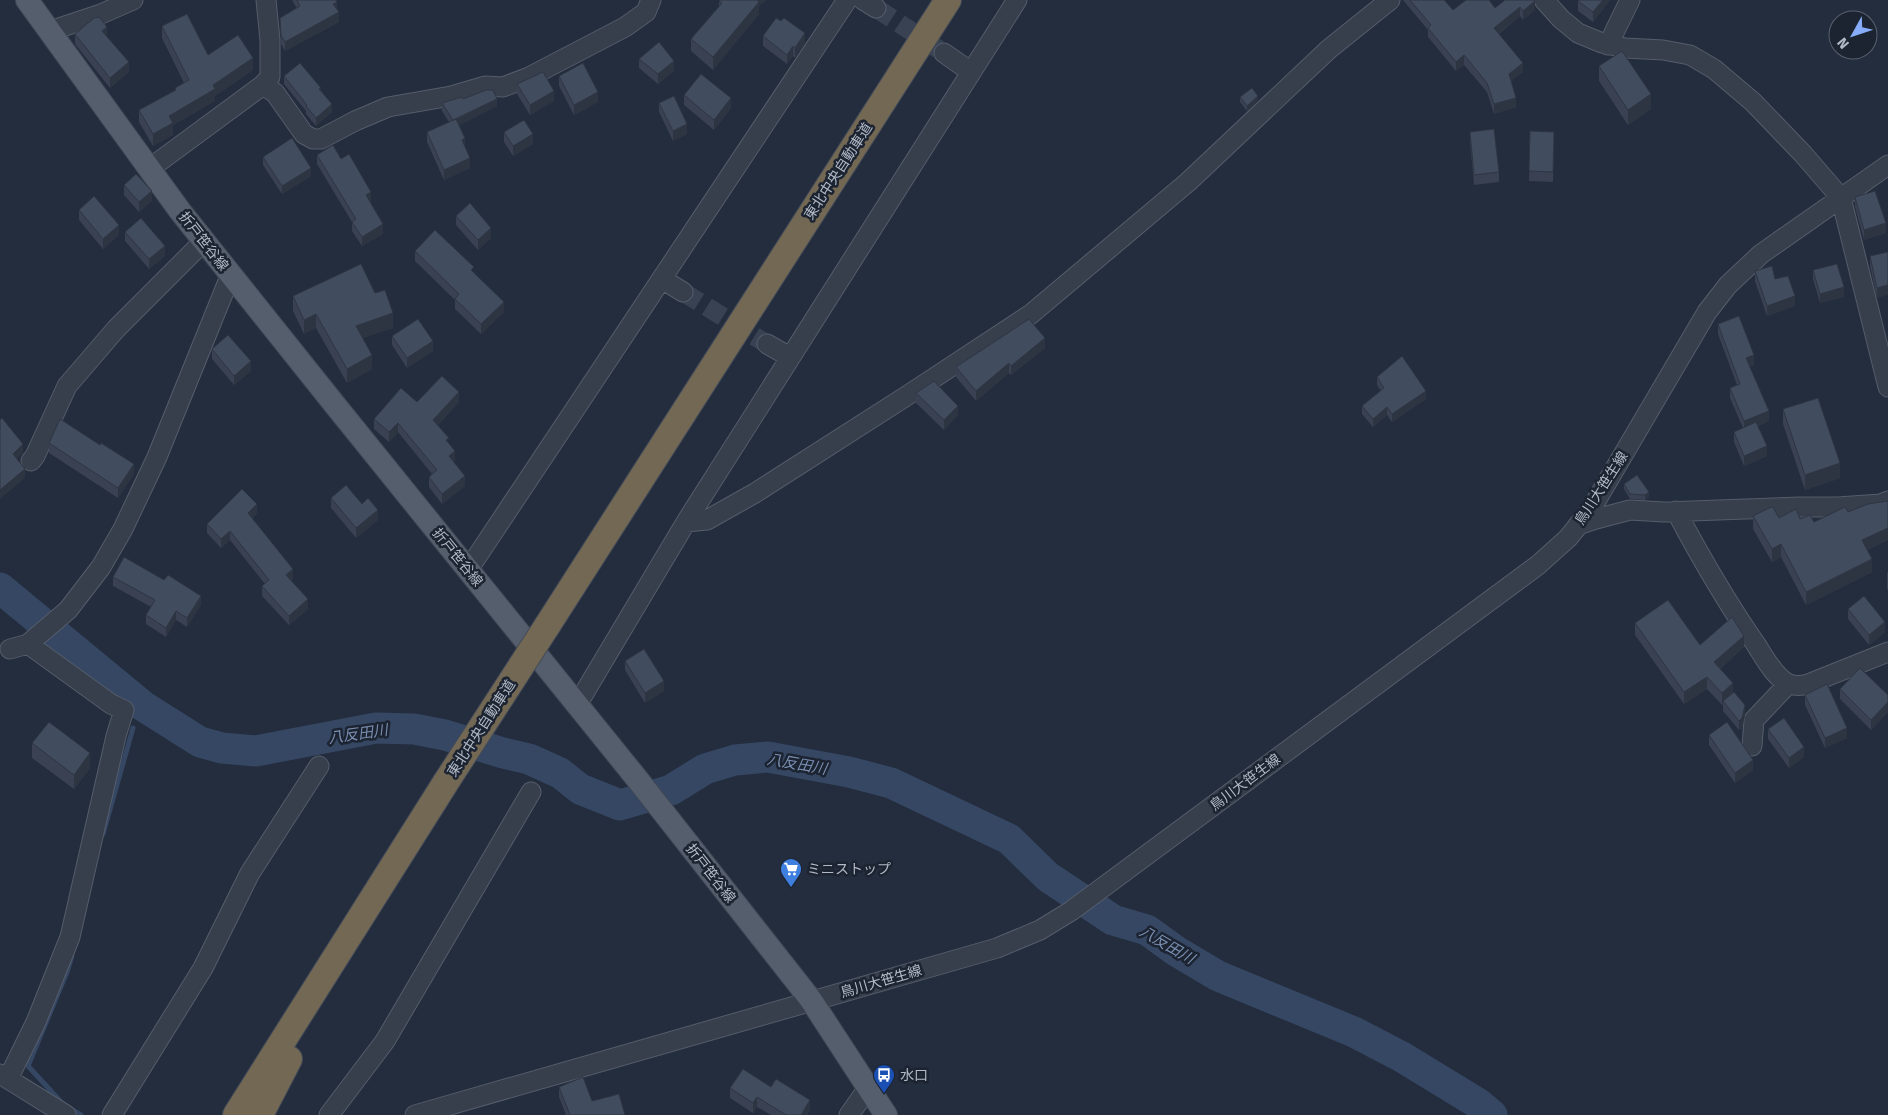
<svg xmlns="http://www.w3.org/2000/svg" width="1888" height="1115" viewBox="0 0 1888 1115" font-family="'Fira Sans','Noto Sans JP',sans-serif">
<rect width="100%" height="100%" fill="#232d3d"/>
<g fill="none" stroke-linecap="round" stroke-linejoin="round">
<!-- stream -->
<path stroke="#364764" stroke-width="5" d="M103,834L133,728
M62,1103L28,1066L67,972L72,956
M69,1108L81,1115"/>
<!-- river -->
<path stroke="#364764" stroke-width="31" d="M0,588L143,706L200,742L222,748L256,751L376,728L414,729L445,735L503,753L529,759L560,773L580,789L620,805L671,790L705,769L735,760L768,757L849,772L891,783L1009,839L1048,877L1113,920L1147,930L1176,951L1218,976L1354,1032L1402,1057L1479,1104L1492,1115"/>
<!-- minor-tunnel -->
<path stroke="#384252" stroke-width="19" stroke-dasharray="19 9" stroke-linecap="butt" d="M876,8L944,53
M683,292L767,344"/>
<!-- minor casing -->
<g stroke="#555d6b" stroke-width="21">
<path id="minor" d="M863,0L876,8
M1544,0L1561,19L1578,33L1602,43L1625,48L1663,50L1690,55L1714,69L1753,102L1803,154L1841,198L1888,387
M50,31L101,14L133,0
M1608,45L1630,0
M944,53L971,72
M263,85L275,93L304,134L313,139H321L355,121L388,107L451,96L485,86L503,87L529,77L625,27L646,12L651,0
M149,169L263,85L270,77V40L266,0
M662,279L683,292
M767,344L790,357
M31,461L35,456L67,386L116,329L204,241
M1676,511C1701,558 1727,603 1757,646C1764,657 1776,679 1789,684C1795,686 1802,686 1808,684L1888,652
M686,522L707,520L755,493L908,395L1031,314L1188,182L1329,49L1390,0
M1578,525L1596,519L1630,510L1664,512L1801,507H1838L1881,504L1888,501
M468,570L847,0
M10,649L28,644L68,610L101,567L123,529L157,457L231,274
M577,705L686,522L1017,0
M1752,746L1754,720L1788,684
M0,1074L66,1115
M8,1079L36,1022L70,937L116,736L124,710L111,704L28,644
M112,1115L203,968L250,873L319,766
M329,1115L385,1041L531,792
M415,1115L997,948L1040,930L1071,911L1538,565L1568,538L1590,511L1707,312L1728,285L1761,254L1888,165
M849,1115L868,1088"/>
</g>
<!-- major casing -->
<g stroke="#404856" stroke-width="24">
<path id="major" d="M27,0L180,211L335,405L638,780L811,1000L886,1115"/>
</g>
<!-- highway casing -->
<g stroke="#424a58" stroke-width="28">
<path id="highway" d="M547,626L948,0
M236,1115L446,782
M260,1115L289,1059"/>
</g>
<!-- minor -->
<use href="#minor" stroke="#373f4d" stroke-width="19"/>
<!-- major -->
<use href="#major" stroke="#555e6d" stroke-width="22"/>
<!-- highway -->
<use href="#highway" stroke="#736854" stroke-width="26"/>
<!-- highway-bridge casing -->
<g stroke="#424a58" stroke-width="28" stroke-linecap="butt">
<path id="highway-bridge" d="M446,782L547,626"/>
</g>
<!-- highway-bridge -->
<use href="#highway-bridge" stroke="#736854" stroke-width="26"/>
</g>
<!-- wall -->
<path fill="#394152" d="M292,0H336L339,22L285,51L281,44L280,18L297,9Z
M720,0H766L759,6V14L713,70L691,51V39L719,7V1Z
M1403,0H1444L1453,10L1495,8L1505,0L1535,10L1523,20L1520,16L1499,34L1523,72L1511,81L1516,107L1494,114L1487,92L1464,65L1456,71L1428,37V30Z
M1610,0L1593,22L1578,11V1Z
M162,26L208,55L253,70L215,96V101L173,125V135L153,146L139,122V110L175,90V88L184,83L162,38Z
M75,34L107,37L129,72L110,88L75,44Z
M763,36L805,43L795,58L793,56L787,64L763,46Z
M639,59L674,71L658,84L639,68Z
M1599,66L1651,109L1628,125L1599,81Z
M284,76L321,90L332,112L316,126L306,114V111L284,84Z
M559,76L598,102L574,115L559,86Z
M517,84L554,101L530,115L517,94Z
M684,95L731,108L714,130L684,105Z
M1240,97L1258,100L1247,111L1240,102Z
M463,99L497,106L459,125L470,168L444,180L427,142V132L449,122L442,111V103Z
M659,103L687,134L673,141L659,112Z
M1530,131L1554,132L1553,182L1529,181Z
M504,132L533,144L513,156L504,142Z
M1470,132L1499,172V182L1474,185L1470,142Z
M317,155L371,201L370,202L383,234L362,246L352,231V222L317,164Z
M263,157L311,176L282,194L263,165Z
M124,185L152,201L139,212L124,195Z
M1855,197L1886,233L1864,240L1855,207Z
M79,210L119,235L103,249L79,220Z
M456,216L491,238L478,250L456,225Z
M125,232L165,256L149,269L125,241Z
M415,251L474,272L504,312L481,334L455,309V300L415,261Z
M1888,252L1877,298L1870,266V256Z
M1813,270L1844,297L1820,303L1813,279Z
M1755,271L1775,279L1795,306L1767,316L1755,281Z
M375,293L393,328L362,338L372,369L347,383L316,328L304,334L293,311V296Z
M1718,324L1754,365L1750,366L1769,421L1758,426L1767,456L1744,466L1734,442V432L1743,428L1730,398V388L1737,385L1718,334Z
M392,336L433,351L407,368L392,345Z
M1045,348L1011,375L1009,373L976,401L956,377V367Z
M212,349L251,371L234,385L212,359Z
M1377,377L1426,399L1392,422L1387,415L1373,427L1362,414V406L1381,391L1377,385Z
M916,393L958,415L944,430L916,403Z
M417,402H459L438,425L449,444L455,461L453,462L465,486L442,504L429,487V477L432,474L398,432L389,442L374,429V419Z
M1783,409L1840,478L1805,490L1783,424Z
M49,443L134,474L118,498L49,453Z
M1637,475L1649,497L1645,500L1630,499L1624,489V484Z
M331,498L378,520L356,538L331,508Z
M1888,501V540L1867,550L1872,572L1806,605L1781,557L1772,562L1753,529V516L1800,519L1814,522Z
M257,513L252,519L293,579L291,580L308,609L289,625L262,596V586L265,584L230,540L221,548L207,533V524Z
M1888,572V591L1887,588V573Z
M113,577L164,580L201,605L187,627L176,620L166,637L146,624V615L151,607L113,586Z
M1848,609L1885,632L1869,645L1848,619Z
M1635,623L1700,645L1744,647L1720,669L1745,715L1742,728L1739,730L1723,711V704L1722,705L1707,689L1684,704L1635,635Z
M625,661L664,691L645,703L625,670Z
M1840,689L1888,695V712L1871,730L1840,699Z
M1805,695L1847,738L1825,748L1805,705Z
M1768,729L1804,757L1789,768L1768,739Z
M1709,735L1753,770L1735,783L1709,745Z
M32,743L90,768L74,789L32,758Z
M559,1087L625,1115H566L559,1097Z
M771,1087L810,1110L807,1115H771L757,1107L753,1113L730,1098V1088Z"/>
<!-- shaded-wall -->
<path fill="#2e3542" d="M755,0H766L759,6V14L713,70V57Z
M1603,0H1610L1593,22V12Z
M1535,1V10L1523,20V11Z
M337,2V11L333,4Z
M1520,7V16L1494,37V28Z
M339,12V22L285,51V42Z
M107,27V36L102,31Z
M805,33V43L795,58V48Z
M793,46V56L787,64V55Z
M1464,55V65L1456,71V62Z
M253,58V70L215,96V101L173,125V135L153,146V134L169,116Z
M674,61V71L658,84V74Z
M129,62V72L110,88V78Z
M1523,63V72L1509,83V74Z
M554,91V101L530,115V105Z
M598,92V102L574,115V105Z
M1651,94V109L1628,125V110Z
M1258,96V100L1247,111V106Z
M731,98V108L714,130V120Z
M1516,98V107L1494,114V104Z
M497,99V106L453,129V121Z
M332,104V112L316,126V118Z
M687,124V134L673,141V131Z
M533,134V144L513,156V146Z
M465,138V148L462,140Z
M470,158V168L444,180V170Z
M311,168V176L282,194V186Z
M152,191V201L139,212V202Z
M371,192V201L366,204V195Z
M1886,223V233L1864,240V230Z
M383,224V234L362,246V237Z
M119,225V235L103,249V239Z
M491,228V238L478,250V240Z
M165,246V256L149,269V259Z
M1888,285V295L1877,298V288Z
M1844,287V297L1820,303V294Z
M1795,296V306L1767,316V306Z
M504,302V312L481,334V324Z
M393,313V328L356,340V326Z
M316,314V328L304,334V320Z
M1045,338V348L1011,375V366Z
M433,341V351L407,368V358Z
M372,355V369L347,383V369Z
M1754,355V365L1746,367V358Z
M251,361V371L234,385V376Z
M1009,363V373L976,401V391Z
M1426,391V399L1392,422V414Z
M459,392V402L433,430V420Z
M958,406V415L944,430V420Z
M1387,407V415L1373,427V419Z
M1769,411V421L1744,431V421Z
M398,423V432L389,442V432Z
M23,444V453L13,463V454Z
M1767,446V456L1744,466V456Z
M455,451V461L449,466V456Z
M1840,463V478L1805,490V475Z
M134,464V474L118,498V488Z
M25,469V478L0,499V490Z
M465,476V486L442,504V494Z
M1649,492V497L1645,500V495Z
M257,504V513L248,523V513Z
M378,510V520L356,538V528Z
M1888,528V540L1862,552V540Z
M230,531V540L221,548V539Z
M1781,544V557L1772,562V549Z
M1872,559V572L1806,605V592Z
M293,569V579L286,584V575Z
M201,596V605L187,627V618Z
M308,599V609L289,625V616Z
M176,611V620L166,637V628Z
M1885,622V632L1869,645V635Z
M1744,636V647L1714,674V662Z
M1707,677V689L1684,704V692Z
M664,681V691L645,703V693Z
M1733,683V695L1723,701V704L1722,705V693Z
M1888,702V712L1871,730V720Z
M1745,705V715L1742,728L1739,730V721Z
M1847,728V738L1825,748V738Z
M1804,747V757L1789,768V758Z
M90,753V768L74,789V775Z
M1753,760V770L1735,783V773Z
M757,1097V1107L753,1113V1103Z
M810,1100V1110L807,1115H801Z"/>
<!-- building -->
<path fill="#424c5f" stroke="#2e3542" d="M297,0H336L337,2L333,4L339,12L285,42L281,35L280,18L300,6Z
M720,0H757L759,2L713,57L691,39L722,3L719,1Z
M1410,0H1444L1453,10L1466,0H1489L1495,8L1505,0H1534L1535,1L1523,11L1520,7L1494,28L1523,63L1509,74L1516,98L1494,104L1487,83L1464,55L1456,62L1428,28L1431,25Z
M1579,0H1603L1593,12L1578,1Z
M187,14L208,55L238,35L253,58L213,85L215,89L169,116L173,123L153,134L139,110L176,90L175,88L189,80L162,26Z
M99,17L107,27L102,31L129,62L110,78L75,34L94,18Z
M776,18L781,21L784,18L805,33L795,48L793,46L787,55L763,36Z
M659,42L674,61L658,74L639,59Z
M1622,51L1651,94L1628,110L1599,66Z
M300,63L321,88L319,89L332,104L316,118L306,106L307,105L284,76Z
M583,63L598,92L574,105L559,76Z
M543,72L554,91L530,105L517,84Z
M701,74L731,98L714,120L684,95Z
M1252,88L1258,96L1247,106L1240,97Z
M486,90H493L497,99L453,120L442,103L462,97L463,99Z
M674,96L687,124L673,131L659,103Z
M456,119L465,138L462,140L470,158L444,170L427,132Z
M524,120L533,134L513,146L504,132Z
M1494,129L1499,172L1474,175L1470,132Z
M1530,131L1554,132L1553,172L1529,171Z
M292,138L311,168L282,186L263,157Z
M333,145L341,159L349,154L371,192L366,195L383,224L362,237L352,222L356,219L317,155Z
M136,174L152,191L139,202L124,185Z
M1875,191L1886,223L1864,230L1855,197Z
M94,196L119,225L103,239L79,210Z
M470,203L491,228L478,240L456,216Z
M141,218L165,246L149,259L125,232Z
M435,230L474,267L471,270L504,302L481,324L455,299L459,294L415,251Z
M1888,252V285L1877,288L1870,256Z
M361,264L375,293L385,290L393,313L356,326L372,355L347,369L316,314L304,320L293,296Z
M1837,264L1844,287L1820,294L1813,270Z
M1772,266L1775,279L1788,276L1795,296L1767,306L1755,271Z
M1739,316L1754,355L1746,358L1769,411L1744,421L1730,388L1740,384L1718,324Z
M418,319L433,341L407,358L392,336Z
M1029,319L1045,338L1011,366L1009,363L976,391L956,367Z
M228,335L251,361L234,376L212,349Z
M1402,356L1426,391L1392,414L1387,407L1373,419L1362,406L1384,388L1377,377Z
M442,376L459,392L433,420L449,438L446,440L455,451L449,456L465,476L442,494L429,477L437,470L398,423L389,432L374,419L401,388L417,402Z
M934,381L958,406L944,420L916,393Z
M1818,398L1840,463L1805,475L1783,409Z
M2,418L23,444L13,454L25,469L0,490V420Z
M60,419L100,445L101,443L134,464L118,488L49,443Z
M1756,422L1767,446L1744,456L1734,432Z
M1637,475L1649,492L1645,495L1630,494L1624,484Z
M346,485L362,504L368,498L378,510L356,528L331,498Z
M242,489L257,504L248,513L293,569L286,575L308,599L289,616L262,586L269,580L230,531L221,539L207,524Z
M1888,501V528L1862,540L1872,559L1806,592L1781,544L1772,549L1753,516L1771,507H1773L1779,518L1796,509L1800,519L1810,515L1814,522L1845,507L1848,512L1868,504Z
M124,557L164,580L168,575L201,596L187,618L176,611L166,628L146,615L155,600L113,577Z
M1864,596L1885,622L1869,635L1848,609Z
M1668,600L1700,645L1732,617L1744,636L1714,662L1733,683L1722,693L1707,677L1684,692L1635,623Z
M644,649L664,681L645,693L625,661Z
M1860,668L1888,695V702L1871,720L1840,689Z
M1827,684L1847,728L1825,738L1805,695Z
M1734,692L1745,705L1742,718L1739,721L1723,701Z
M1784,718L1804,747L1789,758L1768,729Z
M49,722L90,753L74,775L32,743Z
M1727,722L1753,760L1735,773L1709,735Z
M743,1069L771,1087L776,1079L810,1100L801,1115H786L757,1097L753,1103L730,1088Z
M583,1077L592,1101L619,1094L625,1115H570L559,1087Z"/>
<!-- icons -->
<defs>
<g id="supermarket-pin" transform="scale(1.125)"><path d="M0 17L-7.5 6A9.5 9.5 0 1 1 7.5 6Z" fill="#3f7fe0" stroke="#1c2432"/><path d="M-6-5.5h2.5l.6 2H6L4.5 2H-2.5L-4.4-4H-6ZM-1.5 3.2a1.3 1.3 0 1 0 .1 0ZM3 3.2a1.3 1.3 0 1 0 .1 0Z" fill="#fff"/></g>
<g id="bus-pin" transform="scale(1.125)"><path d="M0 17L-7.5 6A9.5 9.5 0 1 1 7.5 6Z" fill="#1a4fb4" stroke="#1c2432"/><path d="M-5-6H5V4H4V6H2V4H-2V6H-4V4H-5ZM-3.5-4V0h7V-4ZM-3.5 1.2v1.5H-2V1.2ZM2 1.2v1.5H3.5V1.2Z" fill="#fff"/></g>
</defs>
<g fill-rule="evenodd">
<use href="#supermarket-pin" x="791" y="869"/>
<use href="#bus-pin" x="884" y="1075"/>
</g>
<g text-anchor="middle" stroke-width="5" stroke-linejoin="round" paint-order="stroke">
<!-- street labels -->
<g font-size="14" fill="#b2bac8" stroke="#1c2432">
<text transform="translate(838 171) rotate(-57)" y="5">東北中央自動車道</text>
<text transform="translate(204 241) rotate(52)" y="5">折戸笹谷線</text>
<text transform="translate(1601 488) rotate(-57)" y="5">鳥川大笹生線</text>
<text transform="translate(458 557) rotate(51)" y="5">折戸笹谷線</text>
<text transform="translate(481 728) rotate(-57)" y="5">東北中央自動車道</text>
<text transform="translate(1245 782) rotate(-37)" y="5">鳥川大笹生線</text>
<text transform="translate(711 873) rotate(52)" y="5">折戸笹谷線</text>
<text transform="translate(881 981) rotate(-16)" y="5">鳥川大笹生線</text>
</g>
<!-- poi labels -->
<g font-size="14" fill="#b2bac8" stroke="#1c2432" text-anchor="start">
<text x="807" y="874">ミニストップ</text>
<text x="900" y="1080">水口</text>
</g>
<!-- water labels -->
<g font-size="15" font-style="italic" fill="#7a8eb1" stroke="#1c2432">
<text transform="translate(358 734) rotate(-8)" y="5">八反田川</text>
<text transform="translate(797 764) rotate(10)" y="5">八反田川</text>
<text transform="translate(1167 945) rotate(30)" y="5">八反田川</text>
</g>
</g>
<!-- north arrow -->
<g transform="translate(1853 35) rotate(230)"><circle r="24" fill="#1c2432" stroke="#58606e"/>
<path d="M0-4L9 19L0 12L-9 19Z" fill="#87acf9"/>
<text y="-8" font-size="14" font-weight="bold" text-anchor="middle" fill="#b2bac8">N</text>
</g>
</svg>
